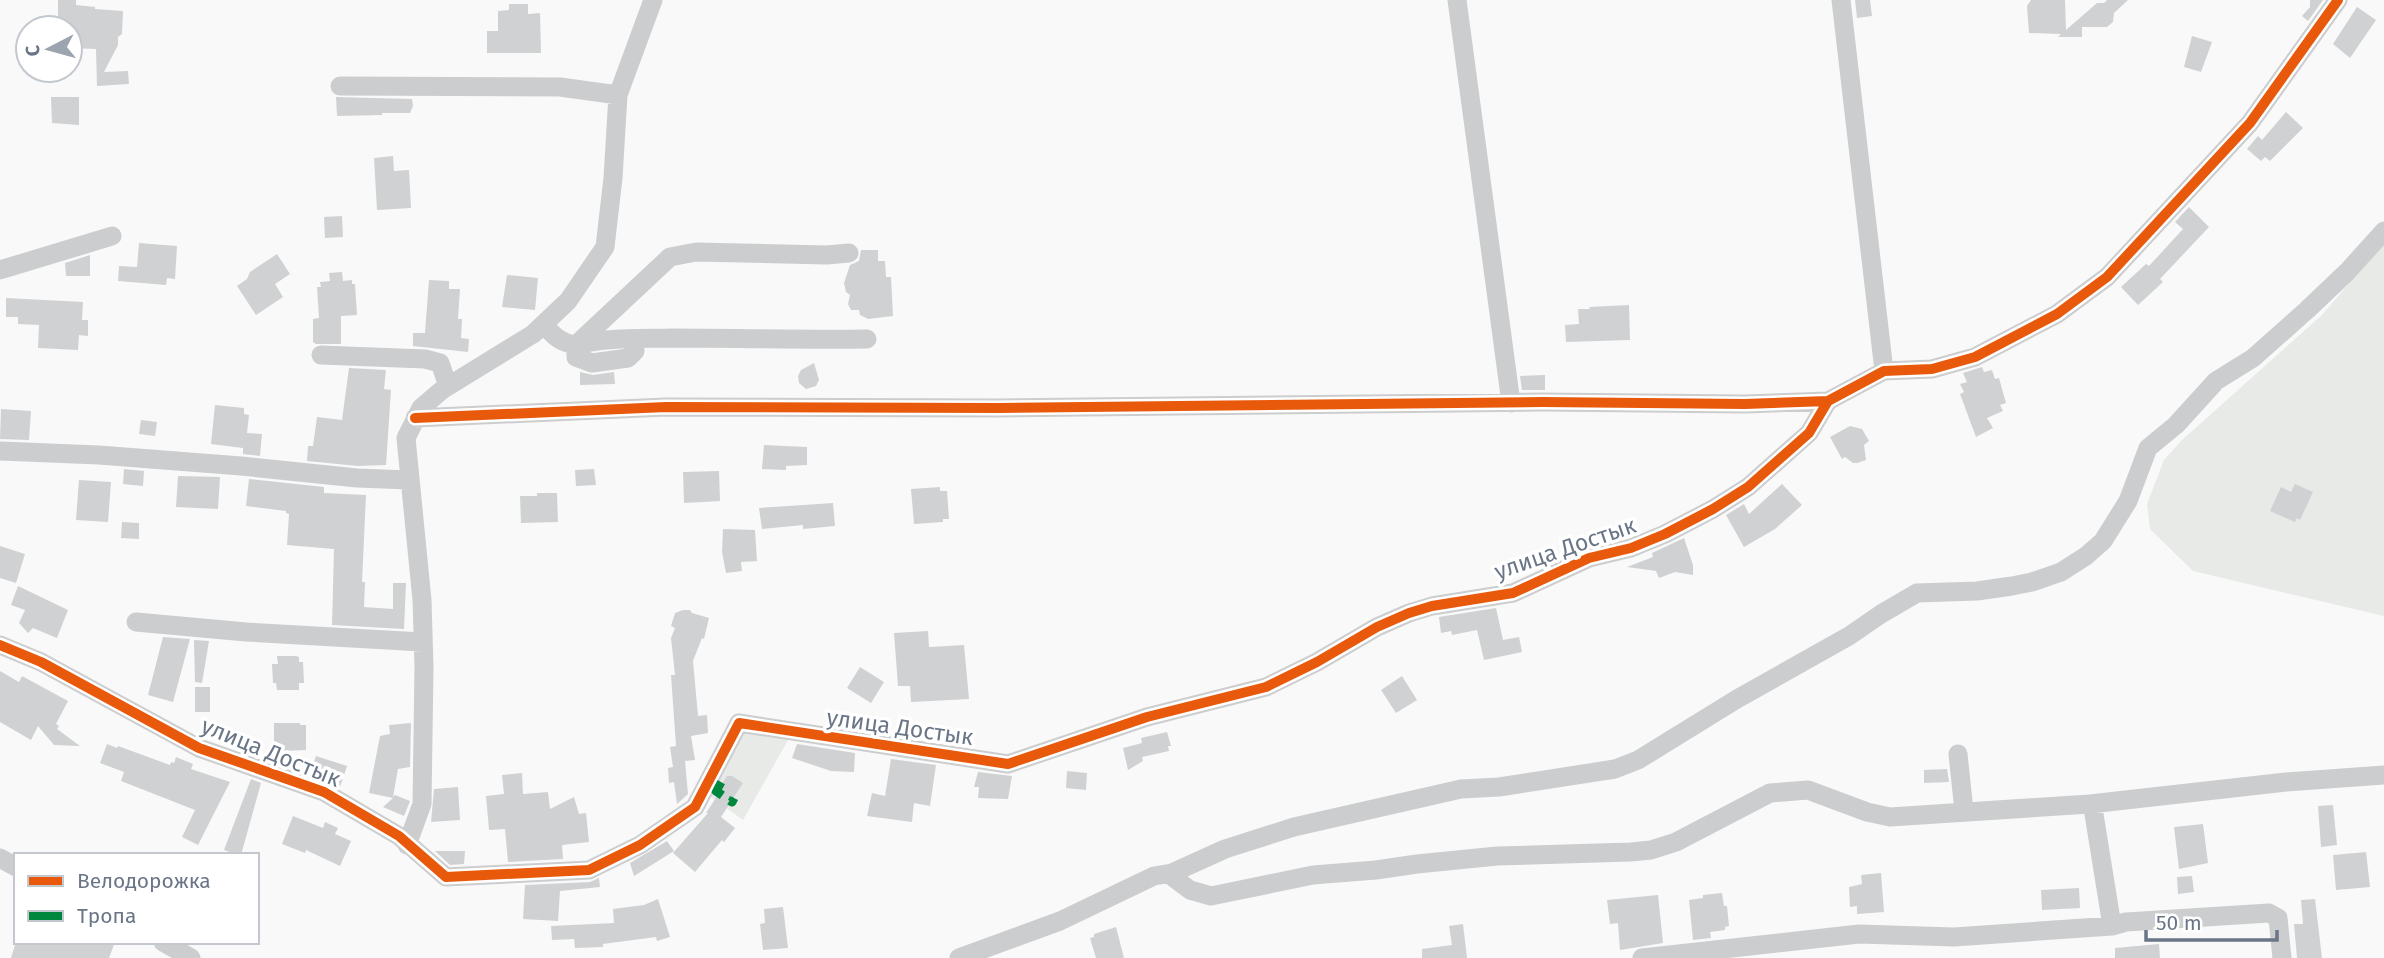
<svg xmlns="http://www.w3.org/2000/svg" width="2384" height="958" font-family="'Fira Sans',sans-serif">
<rect width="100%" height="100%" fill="#f9f9f9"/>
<path fill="#e7eae6" d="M2384,242V616L2193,571L2150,529L2147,504L2164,460L2182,440L2323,314Z
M740,724L792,733L743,820L704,792Z"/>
<path fill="#d0d1d2" d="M58,0H76V5L95,7V9L123,11L122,34L118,37V45L104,72L128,71L129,84L97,86L96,49L70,48V28H58Z
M1855,0H1870L1872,16L1857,18Z
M2031,0H2065L2066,30L2097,3H2104L2107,0H2128L2114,13L2113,22L2107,27H2082V37H2058L2061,34L2029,33L2027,6Z
M2310,0H2323L2308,21L2302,16L2310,7Z
M509,4H528V14L540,13L541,53H487V31H498V11L509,10Z
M2357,7L2376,20L2350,58L2333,44Z
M2192,36L2212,42L2201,72L2184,67Z
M51,97H79V125L52,123Z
M336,97L412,99L413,106L410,113H382V115L337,116Z
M2286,112L2303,128L2270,161L2265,157L2261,161L2247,149L2258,136L2262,140Z
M393,156L394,171L409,170L411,208L377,210L374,158Z
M2189,207L2209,227L2160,279L2163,282L2138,305L2121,287L2146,264L2149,266L2183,229L2175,222Z
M342,216L343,237L325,238L324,217Z
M139,243L177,246L175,279L167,278L166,285L118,281L119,266L137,267Z
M861,250H878V261H885L886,277H891L893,316L868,319L860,315L859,310H851L848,304L850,295L846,292L844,283L850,265L859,261Z
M277,254L290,274L275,284L283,297L256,315L237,286L247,279L250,272Z
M90,255V276H66L65,263Z
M342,272L343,281L352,280V284H355L357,315L341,316V344H316L313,342V319L319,318L317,287H321L320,282L330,281L329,273Z
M507,275L538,278L535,310L502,307Z
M429,280L449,281V289H460L458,319H462L461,338L469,339L468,352L413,346V333H425Z
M6,298L83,302L82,320H88V336L79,335L78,350L38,348L39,325L18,324V317H6Z
M1629,305L1630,340L1566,342L1565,325L1579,324L1578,309H1590L1589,307Z
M814,363L819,380L816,386L806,389L799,383L798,376L801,370Z
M1982,367L1984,372L1992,370L1995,379L1999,378L2006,403L2000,405L2003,411L1987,418L1993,428L1976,437L1960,394L1964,392L1960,384L1967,382L1963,373Z
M349,368L386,370L384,389L391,390L386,465L358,466L307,461L308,446H313L317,417L342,420Z
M580,372L593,375L614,372L615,384L580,385Z
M1545,375V390H1522L1520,376Z
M215,405L244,408V414L249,415L247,433L262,434L260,456L243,454V448L211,444Z
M1,409L31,411L29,440L0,439Z
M141,420L157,422L155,436L139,434Z
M1850,426L1862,429L1869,441L1864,445L1866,460L1857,463H1853L1845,457L1842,459L1830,437Z
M764,445L807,447V465L786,466V470L762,469Z
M124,469L144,471L143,486L123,484Z
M594,469L596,485L576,486L575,470Z
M719,471L720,501L684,503L683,472Z
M178,476L220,477L218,509L176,507Z
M249,479L324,487V493L366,495L362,582H365L364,607L393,609V583H406L404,629L332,625L334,549L287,545L289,514L286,513V511L246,506Z
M79,480L111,482L108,522L76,520Z
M1782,484L1802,505L1775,529L1744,547L1726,515L1744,504L1749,514Z
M2295,484L2313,492L2300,520L2297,518L2295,522L2270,511L2281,487L2291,492Z
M940,487V491H947L949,519H943V522L914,524L911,489Z
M537,493H557L558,522L521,523L520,496H537Z
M833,503L835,526L803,529V525L762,529L759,508Z
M122,522L139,523V539L121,538Z
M723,529L755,530L757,561L741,562L742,571L726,573L722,552Z
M1684,538L1693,565V575L1675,572L1659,578L1656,571L1627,567L1653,557L1652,553Z
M0,546L25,554L16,583L0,578Z
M18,586L68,610L57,638L33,628L28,633L19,623L25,610L11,605Z
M1496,608L1503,640L1519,637L1522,652L1484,660L1477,630L1452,635L1451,631L1441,633L1439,617Z
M683,610H690L692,613L709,618L704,639L702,638L693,661L698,716L707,715L708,733L691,736L695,760L685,761L688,794L677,804L674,782L669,783L668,768L673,767L670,747L676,746L671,675H675L671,638L675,628L671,626L675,613Z
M928,631L929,647L964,645L969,699L911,702L910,686H898L894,633Z
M163,637L190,639L173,702L148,695Z
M194,640L209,641L202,683L195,682Z
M277,656H296L299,657V662H303L304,683H299V690H277L276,683H273L272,664H278Z
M860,667L884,682L871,703L847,688Z
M0,671L19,682L22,676L68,701L56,724L59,726L57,729L80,746L54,745L38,726L31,740L0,722Z
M1402,676L1417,700L1396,713L1381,690Z
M195,687H210V712H195Z
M274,723H300V725H306V750L281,751V748H274Z
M411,723L410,767L398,769L393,797L395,795L410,801L404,816L383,807L393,798L369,793L380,736L390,734L389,725Z
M1167,732L1171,746H1168L1169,751L1142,757L1143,761L1128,770L1123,748L1142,743L1141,738Z
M107,744L117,748L118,746L170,765L171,762L174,763L176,757L193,764L191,769L230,782L198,845L182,837L195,810L121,781L124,772L100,763Z
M797,744L855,753L854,772L831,771L792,758Z
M316,756L347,766L340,787L310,774Z
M891,759L936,765L930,806L914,803L912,822L867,816L872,793L885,796Z
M1947,769L1949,782L1924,783V770Z
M1067,771L1087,773L1086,790L1066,788Z
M978,772L1012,776L1008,799L978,798L979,787H974Z
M522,773L523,794L548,792L550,809L574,797L579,814L586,813L589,842L562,845L563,859L508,862L505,829L489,830L486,796L504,794L502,775Z
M727,776H732L743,783L721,817L735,828L724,842L722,840L695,872L673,853L708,813H706L719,793L717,792Z
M251,779L261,783L241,855H237L224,850Z
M458,787L460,820L431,822L434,789Z
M2333,805L2337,845L2321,847L2318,806Z
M293,816L323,828L325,822L338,828L335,834L351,841L340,866L306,850L305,853L282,844Z
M2203,824L2208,863L2179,869L2174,827Z
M667,841L674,851L634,876L630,863Z
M435,851H465L464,864L450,865Z
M2366,852L2370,887L2336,890L2333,855Z
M1881,873L1884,912L1857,914V906L1850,907L1849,887L1862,884L1861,875Z
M2192,876L2194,892L2178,894L2177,877Z
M599,878L600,887L560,891L558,921L523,919L525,885L590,882Z
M2079,888L2080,908L2042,910L2041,890Z
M1722,893L1724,906H1727L1729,926L1725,927V930L1710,932L1711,938L1693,940L1689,900L1703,898V895Z
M1658,895L1663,943L1620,950L1618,923L1610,924L1607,900Z
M658,899L670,937L657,941L656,937L603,944V947L575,948L574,939L552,940L551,926L614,923L613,909L644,905Z
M2315,899L2322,958H2297L2294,924H2303L2301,900Z
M783,907L788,948L763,950L760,924L765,923L764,909Z
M1463,924L1467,958H1422V949L1452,945L1449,926Z
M1116,927L1124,958H1096L1090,938L1094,937V934Z
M16,942H115L109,958H11Z
M2159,944L2160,958H2115V948Z"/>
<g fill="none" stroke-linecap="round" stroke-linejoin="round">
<path stroke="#cccdce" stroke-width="19" d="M1457,0L1511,403
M1841,0L1884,371
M340,86L560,87L618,95
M0,270L112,236
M544,324C553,336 561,343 576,345L670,257L696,252L827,255L849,253
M634,339L635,351L628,358L592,363L576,357V345C608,337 640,339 673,338C738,338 802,340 867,339
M321,355L425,359L440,363L448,386
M415,418L666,407L998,408L1542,402L1745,404L1828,401L1884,371L1932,369L1975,357L2057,314L2107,277L2250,123L2338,0
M0,451L99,455L241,466L357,478L409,480
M136,622L246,632L422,642
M0,645L41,662L199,748L324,792L399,836L446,877L589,870L640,845L695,807L739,723L1008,764L1147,717L1266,687L1317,662L1377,627L1409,613L1432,606L1513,593L1589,558L1631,548L1665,534L1713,509L1748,487L1809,433L1828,401
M1958,754L1964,811
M2090,804L2286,782L2384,775
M407,845L422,804L424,667L422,600L406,438L421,408L442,390L533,334L568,301L605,247L613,178L618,95L653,0
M0,858L16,867
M1172,873L1174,878L1190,890L1211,896L1313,875L1376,870L1417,864L1497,856L1631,852L1651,850L1676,842L1770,793L1808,790L1867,812L1890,817L2090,804L2093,808L2112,926L2126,922L2269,913L2278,918L2282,958
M163,942L191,958
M959,958L1060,921L1154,876L1172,873L1225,849L1294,827L1461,789L1499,787L1615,769L1638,760L1737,699L1849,636L1881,614L1917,593L1977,591L2012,586L2032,582L2061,572L2086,556L2103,541L2128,501L2148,448L2176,425L2216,381L2253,358L2307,310L2347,272L2384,231
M1642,958L1859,934L1954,937L2112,926"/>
<path stroke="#00873e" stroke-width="9" stroke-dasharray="18 9" stroke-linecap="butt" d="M721,782L716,791L732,802L734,798"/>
<g stroke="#fff" stroke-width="15">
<path id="cycleway" d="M415,418L666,407L998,408L1542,402L1745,404L1828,401L1884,371L1932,369L1975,357L2057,314L2107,277L2250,123L2338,0
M0,645L41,662L199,748L324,792L399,836L446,877L589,870L640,845L695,807L739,723L1008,764L1147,717L1266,687L1317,662L1377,627L1409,613L1432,606L1513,593L1589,558L1631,548L1665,534L1713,509L1748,487L1809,433L1828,401"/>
</g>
<use href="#cycleway" stroke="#e8590c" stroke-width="10"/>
</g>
<g text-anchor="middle" stroke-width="7" stroke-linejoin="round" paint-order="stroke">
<g font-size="23" fill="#6a7687" stroke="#fff">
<text transform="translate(1565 548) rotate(-19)" y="8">улица Достык</text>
<text transform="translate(900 727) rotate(8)" y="8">улица Достык</text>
<text transform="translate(271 752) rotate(22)" y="8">улица Достык</text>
</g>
</g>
<rect x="14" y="853" width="245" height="91" fill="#ffffff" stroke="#c3c8cf" stroke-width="2"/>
<rect x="28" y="876" width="35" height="10" fill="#e8590c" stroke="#c3c8cf" stroke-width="2"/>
<text x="77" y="888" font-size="21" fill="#6a7687">Велодорожка</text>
<rect x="28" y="911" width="35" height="10" fill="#00873e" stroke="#c3c8cf" stroke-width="2"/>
<text x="77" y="923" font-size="21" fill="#6a7687">Тропа</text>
<g transform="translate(49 49) rotate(264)"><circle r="33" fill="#ffffff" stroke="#c3c8cf" stroke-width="2"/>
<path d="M0-5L12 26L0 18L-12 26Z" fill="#9ca4af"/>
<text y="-10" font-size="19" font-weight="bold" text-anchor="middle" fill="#6a7687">С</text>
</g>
<path d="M2146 930v10h131v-10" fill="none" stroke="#6a7687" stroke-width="3.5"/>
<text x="2156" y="930" font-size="21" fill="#6a7687" stroke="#ffffff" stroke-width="5" paint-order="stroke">50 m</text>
</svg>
